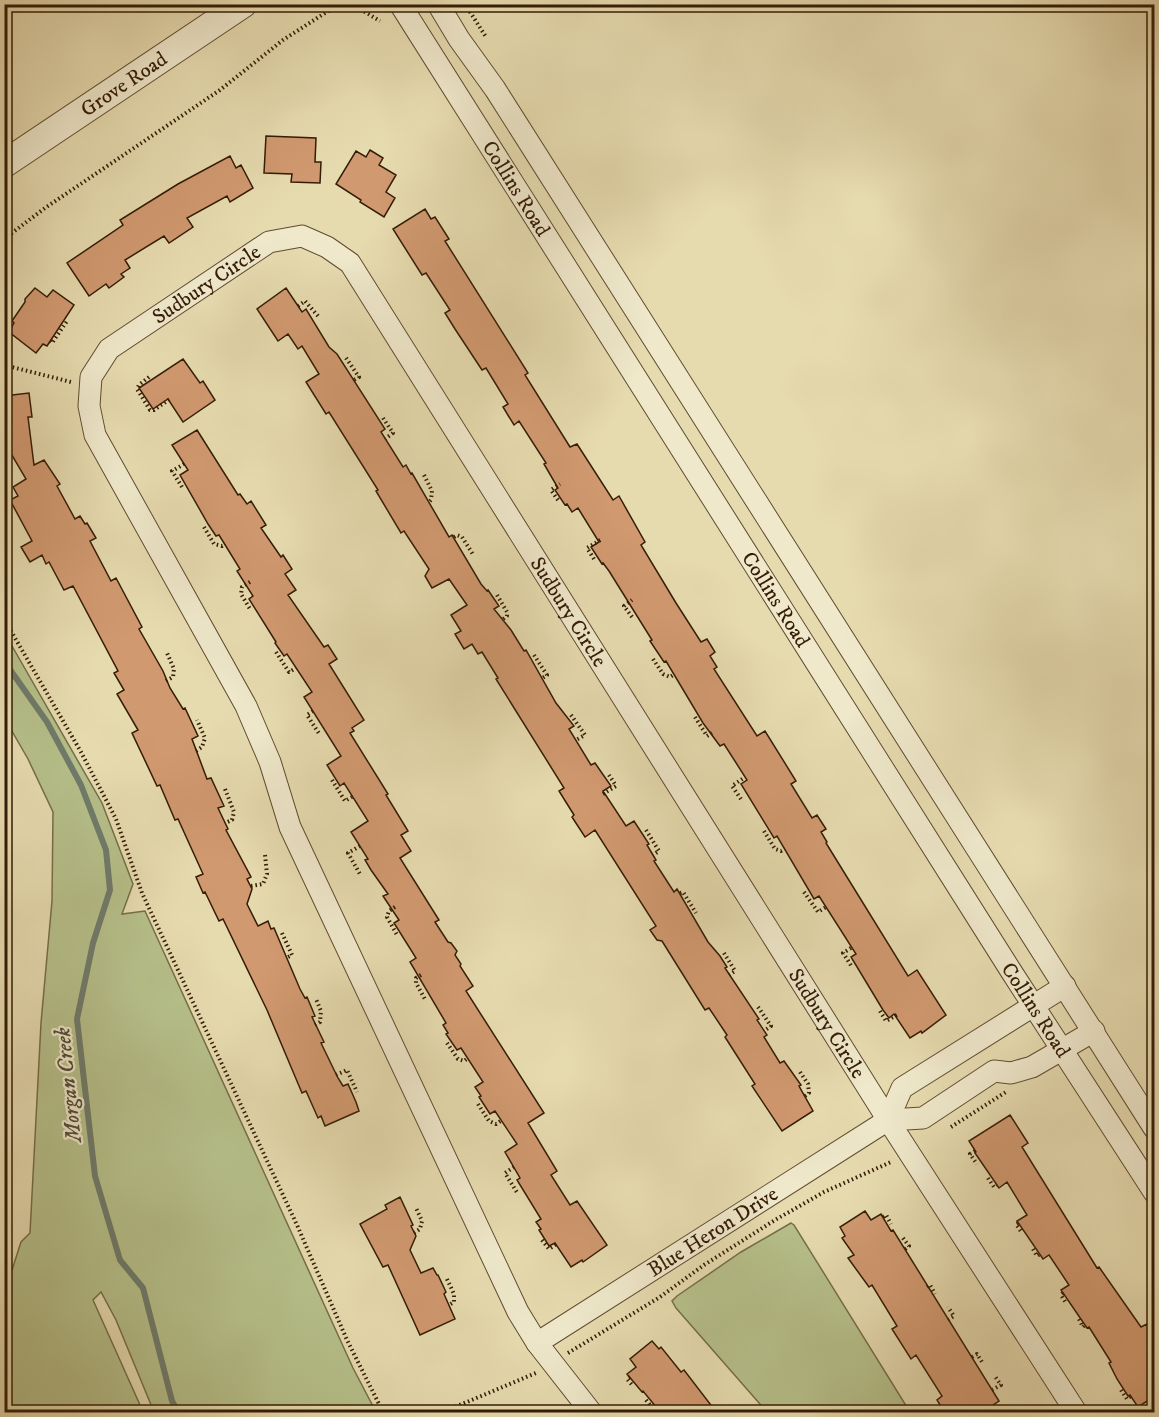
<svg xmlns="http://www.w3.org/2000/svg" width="1159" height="1417" font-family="'IM FELL DW Pica',serif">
<rect width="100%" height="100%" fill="#e6dbaf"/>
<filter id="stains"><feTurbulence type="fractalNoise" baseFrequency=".00333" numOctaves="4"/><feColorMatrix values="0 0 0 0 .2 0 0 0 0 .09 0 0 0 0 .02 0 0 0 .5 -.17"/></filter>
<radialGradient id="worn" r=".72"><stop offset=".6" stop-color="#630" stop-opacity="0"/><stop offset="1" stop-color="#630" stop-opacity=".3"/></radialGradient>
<path fill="#b6c08a" stroke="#756e48" stroke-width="1.5" d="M4,632L102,803L133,884L122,914L145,911L353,1368L376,1412H154L116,1320L101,1292L93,1300L140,1405L141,1412H5V1292L21,1242L30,1233L41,1023L52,901L53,812L28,759L5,719Z
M791,1223L794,1225L910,1412H767L676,1308L672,1301L677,1296L741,1252Z"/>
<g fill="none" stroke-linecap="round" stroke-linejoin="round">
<path stroke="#6f7b6b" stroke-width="6" d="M4,661L47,722L81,785L106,850L110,890L93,943L77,1019L95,1176L120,1260L143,1288L172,1401L178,1412"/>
</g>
<path fill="#d19970" stroke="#341c06" stroke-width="1.5" d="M266,136L316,138L315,162H321L320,183L291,182L292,174L264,173Z
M370,150L383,158L379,165L396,175L386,192L395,198L384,217L360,202L361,200L336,184L356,151L366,157Z
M230,156L236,168L241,165L253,188L230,202L227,196L187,218L193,227L169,243L164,236L125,260L130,268L121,274L124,277L109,288L106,284L89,296L67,263L123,225L120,220L178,184Z
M425,209L431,219L435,217L449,239L445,241L528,373L525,375L570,447L577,444L613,500L619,496L645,542L641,545L676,603L701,642L707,639L715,652L710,656L717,667L714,669L757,736L765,731L796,781L791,784L812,818L817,815L826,829L821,832L827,842L826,843L908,976L917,970L946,1015L922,1033L921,1031L910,1038L894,1014L889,1018L883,1010L851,957L856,954L819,896L814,899L777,836L774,838L741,784L747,780L724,744L720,746L703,723L666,661L664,662L650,641L652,640L609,571L603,563L602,564L591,547L599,542L578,508L572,512L567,504L565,505L555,490L558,488L544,464L546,463L519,421L514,425L503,407L508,404L486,368L482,370L455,329L445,313L450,310L426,273L422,275L393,229Z
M35,288L47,297L53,290L74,305L47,346L43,344L36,353L9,332L14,323L12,321L25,302V299Z
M286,288L302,312L306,309L329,347L337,354L385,429L381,432L403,467L406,465L411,474L412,473L449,537L452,535L481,584L487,591L488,590L499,606L494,609L511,630L524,651L526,650L556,703L574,726L569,729L591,765L595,763L611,786L603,791L626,826L634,821L649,844L647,845L656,860L654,861L674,892L677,889L708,942L720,956L727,967L725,968L759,1019L757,1020L767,1035L764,1037L780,1063L784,1061L801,1085L799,1086L813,1111L782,1131L752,1086L755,1084L725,1037L727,1035L709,1008L705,1010L662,941L657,940L650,930L656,926L595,830L585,837L572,817L574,815L559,791L564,788L496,679L498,678L482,652L478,654L472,644L464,649L455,634L461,631L451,615L467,605L449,579L432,588L425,576L429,569L404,531L401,533L376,491L378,490L329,412L326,414L306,382L319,374L302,346L298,349L288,334L278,341L257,309Z
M183,359L200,383L203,381L215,400L183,422L168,399L153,409L139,388Z
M29,393L32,417H28L34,465L44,460L60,484L57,486L75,519L80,516L85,524L87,523L96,538L90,541L111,581L116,578L142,627L139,629L163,671L170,688L183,709L185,708L198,736L192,739L207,779L211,778L224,806L218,808L228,829L226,830L251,877L247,879L252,889L247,904L258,926L268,921L271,929L274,928L300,989L305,998L307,997L315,1016L312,1017L324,1042L321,1043L338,1078L343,1086L348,1084L356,1102L359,1111L325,1126L321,1116L318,1118L306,1091L302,1093L267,1010L223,919L219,921L205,892L203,893L196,877L203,874L178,819L175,820L160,785L157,786L132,733L138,730L117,694L124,690L114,673L118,671L73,586L64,590L49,562L46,564L42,555L30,562L21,547L32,541L10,500L18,496L13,487L26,479L9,450L4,451V396Z
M197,430L238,495L240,494L247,504L251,501L266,525L261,528L281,557L283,555L292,569L285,574L296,590L288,595L324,647L328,645L337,659L329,664L364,720L352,728L354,731L350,733L388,794L386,795L408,831L401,835L411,851L400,858L439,920L435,922L448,942L451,943L457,951L455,955L461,964L460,966L473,986L466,991L544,1113L528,1123L557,1171L551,1175L570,1205L577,1201L607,1245L583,1262L582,1260L571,1267L555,1243L549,1246L539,1230L541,1229L536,1222L541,1219L517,1180L520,1178L505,1152L517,1144L495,1111L490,1114L479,1097L481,1096L475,1087L483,1082L461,1048L457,1050L446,1034L448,1033L443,1025L446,1023L410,962L416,958L394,923L399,920L383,896L388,894L371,870L365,860L368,859L351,832L368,821L344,783L340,786L327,765L341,756L304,697L312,692L287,654L284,656L275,643L276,642L249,599L253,596L237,571L240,569L219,535L216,536L208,524L180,475L188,470L172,445Z
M1010,1115L1028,1143L1022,1147L1097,1268L1099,1267L1141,1327L1147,1324L1155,1335V1396L1138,1407L1130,1395L1128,1396L1117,1379L1109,1363L1111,1362L1089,1327L1087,1328L1061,1290L1069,1285L1049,1255L1043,1259L1017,1221L1027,1215L1007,1182L999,1188L975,1153L976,1152L969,1141Z
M400,1197L413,1225L411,1226L416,1236L410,1250L421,1273L433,1268L437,1275H438L446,1292L444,1294L455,1319L420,1335L388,1265L383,1267L360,1224L387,1209L385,1205Z
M865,1211L871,1220L881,1214L891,1231L893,1230L999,1401L981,1413H945L937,1400L942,1396L916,1355L911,1359L892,1329L897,1326L872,1285L869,1287L848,1258L854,1255L842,1238L845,1236L840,1227Z
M652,1341L659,1349L661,1347L681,1372L684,1370L717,1413H661L643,1391L642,1392L627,1374L636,1367L630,1359Z"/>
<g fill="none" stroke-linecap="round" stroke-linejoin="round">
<g stroke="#604c30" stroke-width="23">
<g id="minor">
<path id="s1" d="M400,4L1011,971L1154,1192"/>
<path d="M438,4L459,39L495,89L1154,1128"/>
<path d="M888,1120L902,1088L1065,986"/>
<path id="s2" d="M537,1343L888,1120L923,1118L994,1071L1011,1073L1032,1067L1094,1031"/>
<path id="s3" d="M591,1412L537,1343L518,1312L290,827L270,762L246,706L95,435L89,406L91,377L109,349L269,242L302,236L327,247L350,263L888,1120L1076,1412"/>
</g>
</g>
<g stroke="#604c30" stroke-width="29">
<g id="tertiary">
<path id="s4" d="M4,164L243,4"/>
</g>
</g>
<path stroke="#341c06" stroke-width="4" stroke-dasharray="1.5 3" stroke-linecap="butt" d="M348,4L360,9L380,21
M465,4L486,37
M4,239L45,208L220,90L283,40L339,4
M298,306L305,301L318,316
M50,341L52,343L67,321
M346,358L359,377L354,380
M4,365L71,382
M149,377L139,385L137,389L150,410H154L170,399
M383,418L393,433L385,439
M424,475L432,491L431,500L429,502
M182,487L172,471L184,464
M558,500L551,490L560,484
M204,527L214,544L222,546L225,544
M454,537L457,535L462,537L474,556
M594,559L587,548L602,539
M250,582L242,587L241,594L250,609
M497,595L507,612V616L502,620
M632,617L624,606L632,600
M4,619L81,752L116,819L142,893L297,1225L347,1340L383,1412
M276,652L289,672L296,668
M534,655L547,675L541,679
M653,659L663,674L670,677L675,674
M166,681L173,677L174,669L167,653
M313,711L307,715L320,735
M571,715L585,735L576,740
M695,717L707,736L712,733
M196,751L202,747L205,738L197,720
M332,780L345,801L352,797
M225,789L234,812L232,820L225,823
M603,794L616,786L609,775
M741,799L732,786L745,777
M646,830L659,851L653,855
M764,831L775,849L781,851L785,849
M360,846L348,853L361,876
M251,886L263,884L267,874L265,855
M804,892L818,912L826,907
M680,893L683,892L696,913
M395,907L389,911L387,917L397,935
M282,933L292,955L286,958
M851,948L843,953L852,967
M724,953L735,971L729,975
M421,975L416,978V983L426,1001
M758,1007L771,1026L764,1031
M880,1011L886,1021L897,1015
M315,1025L320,1022L321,1011L316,999
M447,1043L458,1059L464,1061L468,1058
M800,1072L808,1084L809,1093L805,1096
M336,1075L347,1070L357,1092
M478,1104L489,1121L496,1124L502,1120
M951,1127L1006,1092
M975,1151L970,1154L977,1164
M514,1167L505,1173L518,1194
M988,1178L994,1187L997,1185
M883,1217L886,1215L891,1224
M1018,1223L1016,1224L1022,1233
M414,1233L420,1229L422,1221L416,1208
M903,1238L909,1246L904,1250
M542,1240L549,1249L558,1243
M1033,1249L1037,1256L1040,1254
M447,1279L454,1294V1302L449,1305
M927,1287L930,1285L935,1294
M1063,1293L1061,1295L1066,1303
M1079,1319L1083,1327L1085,1325
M948,1320L954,1316L948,1307
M568,1353L660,1297L704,1265L775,1220L824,1192L891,1162
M972,1357L977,1354L982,1362
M630,1377L627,1379L633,1386
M992,1390L1001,1385L994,1375
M1121,1390L1127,1399L1131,1396
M646,1400L653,1409L656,1407
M443,1412L536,1373"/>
<use href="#minor" stroke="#efe8cb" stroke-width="21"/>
<use href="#tertiary" stroke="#efe8cb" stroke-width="27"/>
</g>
<g text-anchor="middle" stroke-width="4.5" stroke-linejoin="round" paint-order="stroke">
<g font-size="21" fill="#341c06" stroke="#efe8cb">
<text dy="7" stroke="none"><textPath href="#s4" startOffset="144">Grove Road</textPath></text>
<text dy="7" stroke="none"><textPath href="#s1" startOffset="218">Collins Road</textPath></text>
<text dy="7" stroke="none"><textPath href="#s3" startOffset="1308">Sudbury Circle</textPath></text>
<text dy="7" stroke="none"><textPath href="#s1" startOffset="704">Collins Road</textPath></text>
<text dy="7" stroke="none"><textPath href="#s3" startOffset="1884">Sudbury Circle</textPath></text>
<text dy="7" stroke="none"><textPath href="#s1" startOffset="1190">Collins Road</textPath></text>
<text dy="7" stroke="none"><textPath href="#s3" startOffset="2370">Sudbury Circle</textPath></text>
<text dy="7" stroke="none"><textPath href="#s2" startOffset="208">Blue Heron Drive</textPath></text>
</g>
<g font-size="22" font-style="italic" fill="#514c38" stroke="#efe8cb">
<text transform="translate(67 1085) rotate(-96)" y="8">Morgan Creek</text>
</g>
</g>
<rect width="1159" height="1417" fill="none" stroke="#e6dbaf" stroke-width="24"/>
<rect x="6" y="6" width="1147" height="1405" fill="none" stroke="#341c06" stroke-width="3"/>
<rect x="12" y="12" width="1135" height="1393" fill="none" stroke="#341c06" stroke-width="1.5"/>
<rect width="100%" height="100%" filter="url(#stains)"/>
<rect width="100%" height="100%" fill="url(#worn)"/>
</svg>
